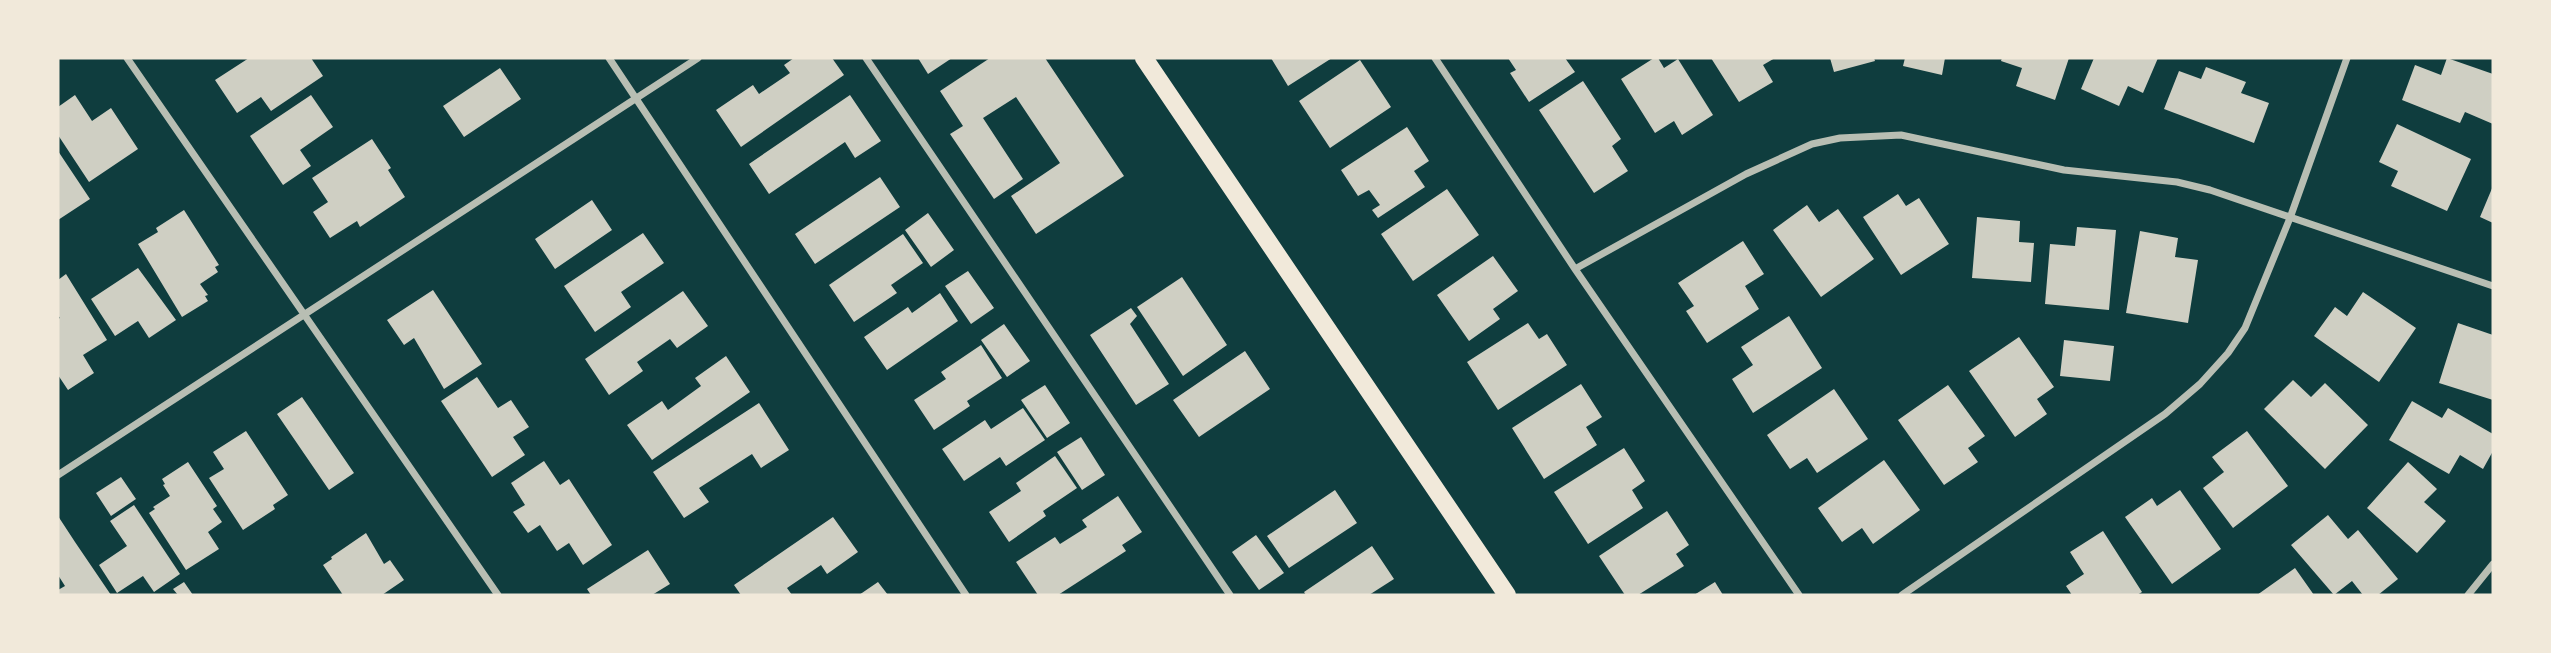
<svg xmlns="http://www.w3.org/2000/svg" width="2551" height="653" font-family="'DejaVu Sans',sans-serif">
<rect width="100%" height="100%" fill="#0f3d3e"/>
<path fill="#cfcfc3" d="M249,58H311L323,76L271,111L261,97L237,113L215,80Z
M794,58H832L844,75L741,147L716,110L753,85L759,94L790,73L784,65Z
M918,58H952L928,74Z
M990,58H1045L1124,176L1036,234L1011,196L1060,163L1016,97L983,118L1023,179L994,199L950,134L963,126L940,91Z
M1271,58H1332L1288,86Z
M1508,58H1565L1575,72L1529,102L1510,73L1516,70Z
M1654,58H1658L1664,68L1678,59L1713,115L1682,135L1674,121L1655,133L1621,79Z
M1711,58H1775L1763,65L1773,82L1739,102Z
M1830,58H1874L1875,61L1834,72Z
M1905,58H1945L1942,75L1903,66Z
M2002,58H2069L2055,100L2016,86L2022,68L2001,61Z
M2094,58H2158L2143,93L2128,86L2119,106L2081,89Z
M2447,58L2493,74V124L2465,112L2460,123L2402,100L2415,65L2441,75Z
M1360,60L1391,107L1330,148L1299,101Z
M2206,67L2246,82L2241,93L2269,103L2254,143L2164,109L2179,71L2201,79Z
M500,68L521,99L464,137L443,106Z
M1583,81L1621,139L1612,146L1628,171L1594,193L1539,110Z
M75,95L92,121L111,108L138,149L89,182L58,135V107Z
M311,95L333,127L300,150L311,166L283,185L250,136Z
M850,95L881,141L855,158L845,142L769,194L749,164Z
M2397,124L2471,159L2447,211L2391,186L2398,171L2379,162Z
M1407,127L1429,161L1414,171L1425,187L1378,218L1372,210L1380,205L1369,190L1358,196L1341,170Z
M372,139L391,168L388,170L405,197L360,227L357,221L330,238L313,212L328,202L312,178Z
M58,151L90,199L58,220Z
M880,177L900,207L815,264L795,234Z
M2493,186V223L2480,217Z
M1447,189L1479,235L1413,281L1381,234Z
M1898,194L1906,206L1919,198L1949,244L1901,275L1863,217Z
M592,200L612,230L555,269L535,239Z
M1807,205L1819,222L1838,209L1874,259L1821,297L1773,230Z
M184,210L219,265L215,267L218,272L200,284L208,295L205,296L208,301L182,317L138,244L158,232L156,228Z
M928,213L954,250L931,267L905,230Z
M1977,217L2020,221L2019,242L2034,243L2031,282L1972,278Z
M2077,227L2116,230L2109,310L2045,304L2050,244L2075,246Z
M2140,231L2178,238L2175,257L2198,260L2188,323L2126,313Z
M643,233L664,263L621,292L631,307L595,332L564,286Z
M903,234L923,263L891,285L897,293L854,322L829,285Z
M1743,241L1764,274L1745,286L1759,309L1707,343L1686,311L1694,306L1678,283Z
M1493,256L1518,291L1493,309L1500,319L1469,341L1437,295Z
M138,268L176,320L149,338L138,321L115,336L91,299Z
M968,271L994,308L971,324L945,286Z
M66,274L107,340L83,355L94,373L68,390L58,375V319L60,318L58,315V280Z
M1182,277L1227,345L1183,376L1137,307Z
M433,290L482,364L444,389L414,338L404,345L387,320Z
M683,291L708,326L677,348L670,339L637,362L643,371L609,395L585,359Z
M2363,292L2416,328L2379,382L2314,336L2335,307L2347,316Z
M940,293L958,321L887,370L864,337L908,307L912,313Z
M1131,308L1137,316L1130,324L1169,384L1136,405L1090,335Z
M1789,316L1822,368L1753,413L1732,379L1753,365L1741,347Z
M1528,323L1539,339L1547,334L1567,365L1498,410L1467,362Z
M2458,323L2493,335V400L2439,383Z
M1004,324L1030,361L1007,377L981,340Z
M2019,337L2054,387L2037,399L2047,414L2015,437L1969,371Z
M2064,340L2114,346L2110,381L2060,376Z
M981,345L1002,378L967,401L970,406L934,430L914,400L946,379L941,372Z
M1245,351L1270,389L1199,437L1173,400Z
M726,356L750,392L652,460L627,425L662,401L668,410L701,386L695,378Z
M477,377L498,408L511,400L529,427L513,437L525,455L492,477L441,401Z
M2293,380L2311,397L2325,383L2368,425L2325,469L2264,409Z
M1581,384L1602,417L1586,427L1597,445L1544,479L1512,428Z
M1045,385L1070,423L1047,438L1021,400Z
M1948,385L1985,436L1968,448L1978,462L1944,485L1898,420Z
M1834,389L1868,439L1817,473L1807,458L1790,469L1767,435Z
M302,397L354,473L329,490L277,414Z
M2412,401L2442,418L2448,408L2493,434V451L2483,469L2460,455L2449,474L2389,440Z
M759,403L789,450L761,468L752,454L699,488L709,502L684,518L653,472Z
M1023,408L1045,440L1006,466L1000,457L964,481L942,449L985,420L991,429Z
M246,431L288,495L273,505L275,509L243,530L209,478L224,469L213,452Z
M2247,431L2288,486L2233,528L2203,488L2224,472L2212,457Z
M1081,437L1105,475L1082,490L1057,452Z
M1624,448L1645,481L1632,490L1643,508L1588,544L1554,492Z
M1055,456L1077,488L1043,511L1046,516L1009,542L989,512L1021,491L1016,483Z
M1884,460L1920,510L1873,544L1862,528L1842,542L1818,508Z
M544,461L560,485L569,479L612,545L583,565L569,543L557,551L540,525L528,533L513,512L525,505L511,483Z
M188,462L217,506L213,509L222,522L208,532L219,549L186,570L149,513L155,509L153,507L170,496L163,485L165,484L162,479Z
M2408,462L2437,489L2424,502L2446,521L2417,553L2367,508Z
M121,477L136,499L111,516L96,493Z
M1335,490L1357,523L1289,568L1267,536Z
M2180,490L2221,549L2172,584L2125,517L2152,498L2157,506Z
M1118,496L1142,532L1122,545L1126,551L1058,595H1038L1016,562L1055,537L1060,544L1087,527L1082,520Z
M134,505L180,574L154,592L143,576L117,593L99,565L127,546L110,521Z
M1667,511L1689,545L1676,554L1684,566L1638,595H1625L1599,556Z
M2328,515L2348,539L2358,530L2398,579L2378,595H2363L2352,581L2334,595L2291,545Z
M58,516L75,542L111,595H58V590L65,586L58,575Z
M833,517L858,552L827,574L821,565L787,588L792,595H741L734,585Z
M2103,531L2142,592L2137,595H2072L2066,586L2084,574L2070,552Z
M366,533L384,564L390,560L404,580L382,595H343L323,565L332,559L331,557Z
M1256,535L1284,573L1259,590L1232,552Z
M1372,546L1394,579L1369,595H1306L1304,592Z
M648,550L670,584L652,595H591L587,589Z
M2295,568L2314,595H2257Z
M184,582L193,595H178L173,589Z
M878,582L888,595H859Z
M1715,582L1723,595H1694Z"/>
<g fill="none" stroke-linecap="round" stroke-linejoin="round">
<path stroke="#b8beb3" stroke-width="7" d="M127,58L498,595
M609,58L966,595
M866,58L1230,595
M1435,58L1575,269L1799,595
M1575,269L1746,174L1812,144L1840,138L1901,135L2064,170L2177,182L2210,190L2493,286
M58,475L698,58
M1902,595L2165,414L2200,384L2228,353L2245,328L2290,218L2347,58
M2468,595L2493,564"/>
<path stroke="#f1e9da" stroke-width="18" d="M1144,58L1507,595"/>
</g>
<rect width="2551" height="653" fill="none" stroke="#f1e9da" stroke-width="119"/>
</svg>
